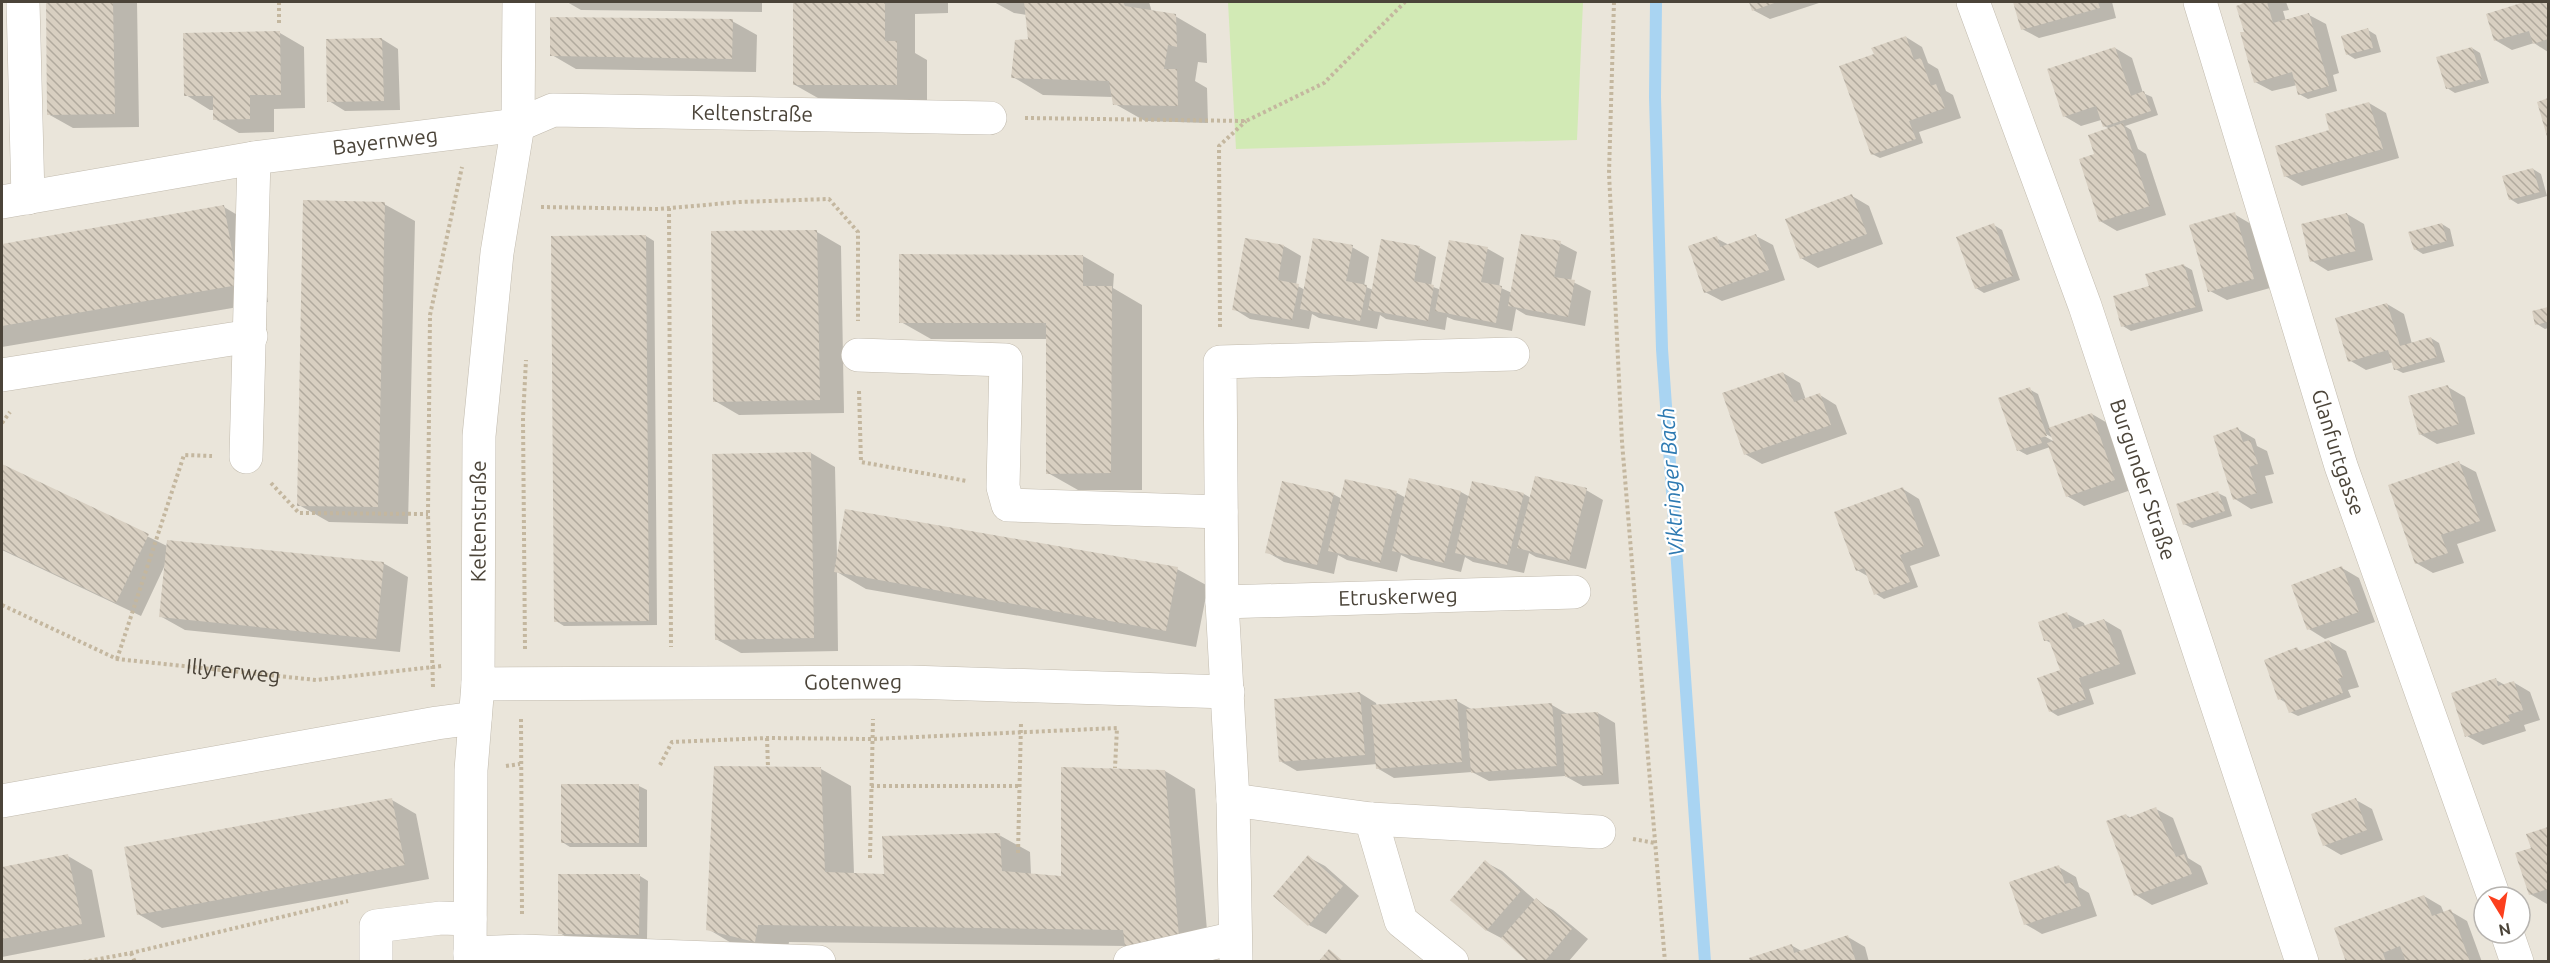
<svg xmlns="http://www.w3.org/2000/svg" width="2550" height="963" font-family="Ubuntu,sans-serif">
<defs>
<pattern id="building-back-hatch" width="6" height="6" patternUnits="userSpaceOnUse" patternTransform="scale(1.5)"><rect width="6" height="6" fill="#d8cfc1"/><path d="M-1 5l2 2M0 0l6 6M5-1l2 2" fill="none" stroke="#b1aa9e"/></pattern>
</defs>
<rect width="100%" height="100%" fill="#f6f3ec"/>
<path fill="#eae5da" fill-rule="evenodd" d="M2,2H2548V961L2,962ZM2484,897H2520V933H2484Z"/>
<path fill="#d2eab5" d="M1228,2H1583L1577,140L1236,149Z"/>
<path fill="#0003" fill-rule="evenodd" d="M47,2H137L139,127L73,128L48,114Z
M567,2H762V12L581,10Z
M795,2H948V13L915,14V53L927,60V102H825L795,85Z
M994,2H1149L1152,12L1175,16L1206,34L1207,63L1198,62L1195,81L1207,88L1208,123L1145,121L1115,104L1113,97L1043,95L1013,77L1029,41L1027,15L1014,13Z
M1750,2H1822L1770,19L1753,10Z
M2015,2H2112L2116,18L2039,38L2022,29Z
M2243,2H2286L2289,10L2283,11L2286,21L2309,15L2326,24L2339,73L2333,75L2337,91L2308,99L2299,94L2297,85L2272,91L2255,82L2246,33Z
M2522,2H2548V52L2534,43L2512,50L2495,40L2523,4Z
M732,21L757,35L756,72L576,69L552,55Z
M2368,30L2376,35L2381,52L2355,59L2347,54Z
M280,33L304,47L305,108L274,109V132L239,133L215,119L214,110H210L186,95Z
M1906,37L1922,47L1928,63L1938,69L1946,91L1953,95L1961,118L1919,132L1923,143L1880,158L1872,154L1875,55Z
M382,39L398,49L400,110L345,111L329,101Z
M2115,48L2132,58L2143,93L2152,97L2158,115L2125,126L2131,130L2138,149L2146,154L2166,215L2117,231L2100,221L2099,154L2110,129L2104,126L2101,120L2081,126L2064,116Z
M2472,48L2480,53L2489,83L2455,93L2447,88Z
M2369,103L2386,113L2399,158L2302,186L2285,176L2331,131Z
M2533,169L2541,174L2547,196L2518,204L2510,199Z
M1852,196L1869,206L1883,244L1818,268L1801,258Z
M384,204L415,221L408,524L329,522L299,505Z
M224,207L254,225L268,302L2,347V246Z
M2234,214L2251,224L2270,288L2227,300L2210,291Z
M2347,214L2364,224L2373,260L2328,271L2312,261Z
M2442,224L2450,229L2454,246L2423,254L2415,249Z
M1994,225L2002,230L2020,280L1984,293L1976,288Z
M817,232L841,246L844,413L739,415L715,401L712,233Z
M646,236L654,241L657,625L564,626L556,621Z
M1756,236L1773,245L1785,280L1722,301L1705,292L1716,238L1729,245Z
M1247,239L1284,246L1301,256L1296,285L1305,290L1352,247L1369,257L1364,286L1373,290L1420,248L1436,257L1431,286L1441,290L1450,242L1488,249L1504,258L1499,287L1512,293L1560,243L1577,252L1571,281L1591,291L1585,326L1526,315L1516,309L1512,331L1454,320L1447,317L1445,330L1386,319L1380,315L1377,329L1319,318L1312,314L1309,329L1250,319L1234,309Z
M1083,256L1114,274L1113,288L1142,305V490H1078L1048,473V339H931L901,322Z
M2183,265L2192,270L2203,311L2131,331L2123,326L2151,287Z
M2387,304L2404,314L2412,344L2431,338L2439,343L2445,362L2403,373L2395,369L2393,362L2366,370L2349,360Z
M2548,308V328L2545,329L2537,324L2534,312Z
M1783,373L1800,383L1806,400L1820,395L1836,405L1847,434L1762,464L1745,454Z
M2448,387L2465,397L2475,434L2437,444L2420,434Z
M2029,389L2038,394L2050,429L2092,414L2109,424L2131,490L2084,506L2067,496L2050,447L2027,455L2018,450ZM2041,431L2053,438V441L2039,433Z
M2238,429L2255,439L2257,446L2267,451L2274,474L2265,476L2273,503L2251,509L2235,499Z
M811,453L835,467L837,558L1177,569L1208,586L1196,647L866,589L837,572L838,651L741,653L716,639Z
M2459,463L2476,472L2496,531L2457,544L2464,563L2433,573L2416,563Z
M2,465L167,546L383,563L408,577L400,652L185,630L160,616L165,565L141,616L2,550Z
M1410,480L1461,492L1470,497L1524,494L1531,498L1586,490L1603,500L1586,569L1536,557L1529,553L1524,573L1473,562L1465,557L1461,572L1411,560L1401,555L1397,572L1347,560L1338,555L1334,574L1284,562L1267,552L1333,494L1342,499L1346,481L1397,493L1406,498Z
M1903,489L1919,499L1940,556L1910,566L1918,587L1884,599L1876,594L1869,577L1857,570Z
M2218,493L2226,497L2232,516L2192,528L2184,524Z
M2342,568L2359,578L2375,622L2325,639L2309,629Z
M2067,614L2084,623L2085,627L2104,620L2121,630L2136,674L2089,689L2094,704L2058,716L2050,711L2062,671L2053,644L2045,640Z
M2329,641L2346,651L2359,687L2348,690L2351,697L2298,716L2290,712L2286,703L2280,699L2297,649L2301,652Z
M2496,680L2505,685L2513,682L2530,692L2540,720L2524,725L2526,731L2483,745L2467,736Z
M1360,693L1376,703L1377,707L1457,701L1473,710L1552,705L1569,715L1598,713L1615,723L1619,784L1583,786L1565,776L1489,781L1472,772L1394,778L1377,768V764L1297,771L1280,761Z
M821,769L851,786L854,874L886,876L999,835L1030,852L1031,875L1063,877L1165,771L1195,789L1209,954L1128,946L789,942L786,958L738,947L708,929Z
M639,786L647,790V847H570L562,842Z
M392,800L416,814L429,879L162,928L138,914Z
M2356,800L2372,809L2383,840L2341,855L2324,845Z
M2156,809L2173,818L2188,858L2201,866L2208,884L2152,905L2136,895L2126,815L2131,818Z
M2548,828V904H2547L2530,894L2533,849L2528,835Z
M68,856L92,870L105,937L2,957V869Z
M1308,857L1325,866L1359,896L1326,934L1309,925L1275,895Z
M1485,862L1502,871L1536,901L1553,910L1588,939L1568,962H1530L1503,939L1486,930Z
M2059,867L2076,877L2079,887L2089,893L2097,916L2042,934L2025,924Z
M640,876L648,881L647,939L568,938L560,933Z
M2424,896L2441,906L2444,913L2450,911L2467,921L2482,962H2408L2407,960L2348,962Z
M1848,937L1865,947L1869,962H1752L1791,945L1803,952Z"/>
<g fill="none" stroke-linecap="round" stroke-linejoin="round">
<path stroke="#a9d4f2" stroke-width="12" d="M1656,2L1655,97L1662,349L1705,962"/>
</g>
<path fill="url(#building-back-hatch)" d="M46,2H113L115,114L47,115Z
M793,2H885V41H897V85H793Z
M1024,2H1123L1125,6L1176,14L1177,47L1168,45L1164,69H1177L1178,106L1113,105L1109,81L1011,78L1015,40L1028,39Z
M1749,2H1777L1752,11Z
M2013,2H2098L2100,8L2021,30Z
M2241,2H2267L2273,23L2309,13L2329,86L2298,95L2292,72L2254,83L2240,32H2244L2236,6L2242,4Z
M2521,2H2548V39L2533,44L2529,31L2494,41L2486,14L2521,3Z
M550,17L733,19L732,59L550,56Z
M2368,28L2373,48L2346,55L2341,36Z
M280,31L281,95H250V119L213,120V96H184L183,33Z
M1906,36L1914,60L1921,58L1931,86L1936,84L1945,108L1909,121L1916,139L1871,155L1839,66L1874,54L1871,48Z
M382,38L384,101L327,102L326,39Z
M2115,47L2131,96L2144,91L2151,111L2103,127L2096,106L2063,117L2047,69Z
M2472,47L2482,79L2446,89L2436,57Z
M2548,98V140L2537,102Z
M2369,102L2383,149L2284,177L2275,146L2329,130L2325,114Z
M2123,123L2150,206L2099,222L2079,159L2094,154L2088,135Z
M2533,168L2540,192L2509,200L2502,176Z
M1852,194L1867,234L1800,259L1785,219Z
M303,200L385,202L378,507L297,506Z
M224,205L238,285L2,326V244Z
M2235,212L2254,279L2208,292L2189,225Z
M2347,213L2356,251L2310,262L2301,224Z
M1994,223L2013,276L1975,289L1956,237Z
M2442,223L2447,241L2414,250L2408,232Z
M817,230L820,400L713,402L711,231Z
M1521,234L1561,241L1554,277L1575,280L1568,317L1508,306Z
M1756,234L1769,270L1704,293L1688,246L1717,236L1720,247Z
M646,235L649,621L554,622L551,236Z
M1245,238L1284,245L1278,280L1299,284L1292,320L1232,310Z
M1313,238L1353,245L1346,281L1367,285L1360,321L1300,309Z
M1381,239L1420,246L1414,281L1434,285L1428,321L1368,310Z
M1449,240L1488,247L1481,282L1502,286L1496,323L1435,311Z
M899,254L1083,255V286H1112L1111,473L1046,474V323H899Z
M2184,264L2196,307L2121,327L2113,296L2149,286L2145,274Z
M2387,303L2400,346L2431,337L2437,357L2394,370L2388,350L2348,362L2335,318Z
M2548,307V322L2535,325L2532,311Z
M1783,372L1794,402L1820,393L1831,425L1744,455L1722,393Z
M2448,385L2459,424L2419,435L2408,396Z
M2030,387L2047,436L2040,438L2042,443L2017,451L1998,398Z
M2092,413L2115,480L2066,497L2047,443L2053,441L2048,428Z
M2238,427L2243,442L2250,440L2258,464L2249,467L2257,493L2233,500L2213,436Z
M811,452L814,638L715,640L712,454Z
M2459,461L2480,521L2441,535L2448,553L2415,564L2388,485Z
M2,464L149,534L116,603L2,549Z
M1535,476L1587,488L1569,561L1517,548Z
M1409,478L1461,491L1444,563L1392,551Z
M1345,479L1397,491L1380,563L1328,551Z
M1282,481L1334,493L1317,565L1265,553Z
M1472,481L1524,493L1507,565L1455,553Z
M1903,487L1924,546L1900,555L1910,582L1874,595L1864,568L1856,571L1834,512Z
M2218,491L2225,511L2183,525L2176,504Z
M845,509L1178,567L1166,631L834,572Z
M167,540L384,562L376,639L159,617Z
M2342,566L2359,612L2307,630L2291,585Z
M2067,612L2073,629L2104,619L2120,664L2079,678L2086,699L2049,712L2037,678L2060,670L2049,640L2044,641L2038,622Z
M2329,640L2343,677L2338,679L2343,693L2289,713L2283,698L2278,700L2264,660L2297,647L2299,651Z
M2496,678L2498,686L2514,681L2523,710L2508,715L2510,721L2465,737L2451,693Z
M1360,692L1365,755L1279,762L1274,699Z
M1457,699L1462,762L1376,769L1371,705Z
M1552,703L1557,766L1471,773L1466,709Z
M1598,712L1603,775L1565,777L1561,714Z
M714,766L821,767L825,872L884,874L882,836L1000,833L1002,871L1061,876V767L1165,770L1179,937L1125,947L1123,930L758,925L755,942L706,930Z
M561,784H639V843H561Z
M392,798L405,865L137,915L124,847Z
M2356,798L2367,830L2323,846L2311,814Z
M2156,807L2176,857L2184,854L2192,874L2134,896L2106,821L2126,814L2128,818Z
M2548,827V889L2529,895L2515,853L2531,848L2526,834Z
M68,854L82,924L2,939V867Z
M1308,855L1343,886L1308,926L1273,896Z
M1485,860L1521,891L1486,931L1450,900Z
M2059,865L2065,884L2072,882L2081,906L2024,925L2009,882Z
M558,874H640L639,935L558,934Z
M2424,895L2432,916L2451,909L2470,962H2406L2400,946L2383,953L2386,962H2346L2334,928Z
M1536,898L1572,929L1544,962H1528L1501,938Z
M1848,935L1856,962H1750L1749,958L1792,944L1794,953Z
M1329,949L1344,962H1318Z"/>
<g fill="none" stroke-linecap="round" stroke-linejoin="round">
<g stroke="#c2bbae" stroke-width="34">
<g id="minor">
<path d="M23,2L28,198"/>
<path id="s2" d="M1973,2L2085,306L2302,962"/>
<path id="s3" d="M2200,2L2341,466L2494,897"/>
<path id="s4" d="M2,202L254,158L518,125L553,110L990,118"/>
<path d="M858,355L1006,360L1003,487L1008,505L1221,512"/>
<path d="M2,375L251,336"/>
<path d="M246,457L254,158"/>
<path id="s5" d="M1222,602L1574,592"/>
<path id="s6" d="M478,684L909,682L1228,692"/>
<path d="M1233,800L1371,819L1599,832"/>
<path d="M2,801L437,723L475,718"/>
<path d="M1371,819L1401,921L1452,962"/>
<path d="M2507,933L2517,962"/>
<path d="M470,953L522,951L819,962"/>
<path d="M376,962V926L441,918L470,919"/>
<path id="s7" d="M470,962L471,770L478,684L479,436L497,253L518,125L519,2"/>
<path d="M1130,962L1235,938"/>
<path d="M1236,962L1233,800L1222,602L1220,362L1513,354"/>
</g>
</g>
<g stroke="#c4b79f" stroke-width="4" stroke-dasharray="3 3" stroke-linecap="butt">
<path d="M279,2V23"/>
<path d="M1614,2L1609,173L1622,442L1665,962"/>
<path d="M1025,118L1246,121L1324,83L1405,2"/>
<path d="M541,207L659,209L739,202L829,199L858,232V321"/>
<path d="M669,208L671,647"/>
<path d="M1220,327L1219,146L1246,121"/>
<path d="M859,391L861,462L967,481"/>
<path d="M2,423L10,412"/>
<path d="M271,483L299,513L428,514"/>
<path id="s1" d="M2,605L117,659L316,680L442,666"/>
<path d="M525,649L523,418L526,360"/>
<path d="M117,659L184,455L212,456"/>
<path d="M433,687L428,514L430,315L462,167"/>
<path d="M521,719L522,916"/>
<path d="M767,738L768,767"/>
<path d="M660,765L672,742L767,738L872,739L1117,728L1115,768"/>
<path d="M506,766L520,764"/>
<path d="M871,786H1019"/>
<path d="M1633,839L1655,843"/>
<path d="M1018,853L1021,723"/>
<path d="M870,858L873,719"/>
<path d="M131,953L135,962"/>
<path d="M83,962L131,953L348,901"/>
</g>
<use href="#minor" stroke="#fff" stroke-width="33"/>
</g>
<g text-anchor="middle" stroke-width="4.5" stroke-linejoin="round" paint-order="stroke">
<g font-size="21" fill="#4b4439" stroke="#fff">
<text dy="7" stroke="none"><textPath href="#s4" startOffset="759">Keltenstraße</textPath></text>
<text dy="7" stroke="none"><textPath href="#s4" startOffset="388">Bayernweg</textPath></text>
<text dy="7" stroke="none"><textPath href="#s3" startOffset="471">Glanfurtgasse</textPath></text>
<text dy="7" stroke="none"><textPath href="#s2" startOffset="507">Burgunder Straße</textPath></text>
<text dy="7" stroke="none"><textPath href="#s7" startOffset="441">Keltenstraße</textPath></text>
<text dy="7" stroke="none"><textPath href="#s5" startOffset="176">Etruskerweg</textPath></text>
<text dy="7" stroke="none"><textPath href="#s1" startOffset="244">Illyrerweg</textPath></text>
<text dy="7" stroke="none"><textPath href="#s6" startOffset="375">Gotenweg</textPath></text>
</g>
<g font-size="22" font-style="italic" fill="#2e7ab2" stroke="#fff">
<text transform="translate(1671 482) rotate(-94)" y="8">Viktringer Bach</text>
</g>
</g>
<rect width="2550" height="963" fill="none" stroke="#4b4439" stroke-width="6"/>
<g transform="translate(2502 915) rotate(169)"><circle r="28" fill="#ffffff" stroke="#b7b4b0" stroke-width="1.5"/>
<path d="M0-4.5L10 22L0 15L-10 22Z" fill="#fc3f1d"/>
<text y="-9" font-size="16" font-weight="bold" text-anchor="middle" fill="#4b4439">N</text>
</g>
</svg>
